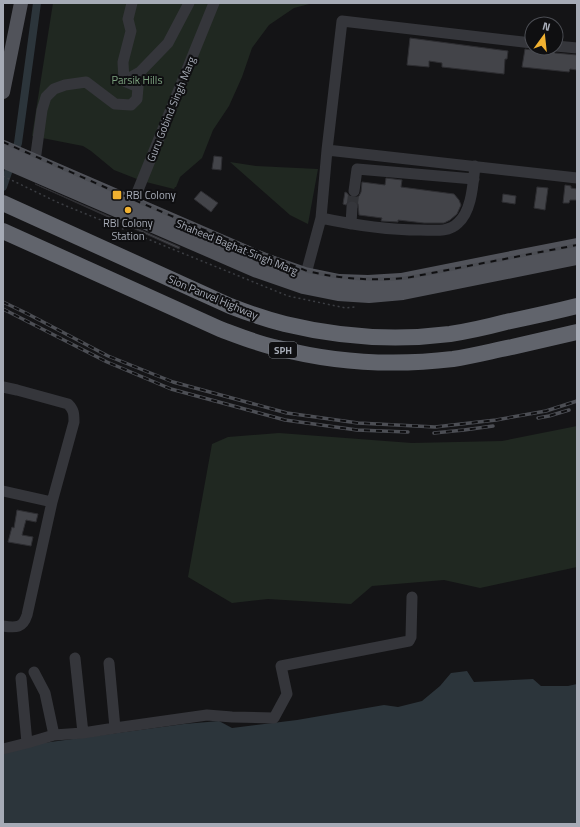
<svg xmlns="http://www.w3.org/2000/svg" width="580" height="827" font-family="'Titillium Web',sans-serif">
<rect width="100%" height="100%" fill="#141416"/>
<path fill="#202821" d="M53,3H313L294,8L269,25L252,48L242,77L229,106L213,130L202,158L180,177L176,187H175L174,189L142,181L114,170L91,151L83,146L32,136Z
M230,162L256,166L318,169L308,224L290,215Z
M577,426V567L480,588L444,580L372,586L351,604L268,599L232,603L188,577L212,444L228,437L279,433L412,443L502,441Z"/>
<path fill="#2c353b" d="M467,671L474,682L533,679L541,686H568L577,684V824H3V754L43,743L184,724L219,721L232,728L297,720L384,705L398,707L422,701L440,686L451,673Z"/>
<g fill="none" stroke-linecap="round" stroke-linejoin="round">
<path stroke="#2c353b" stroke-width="8" d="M3,187L18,143L37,3"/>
</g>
<path fill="#434449" stroke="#2e2e32" d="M410,38L508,51L507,59H505L504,74L442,67V63L429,61V67L407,65Z
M537,48H549L552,51L555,53L577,55V70L570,69L569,72L522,67L525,49L532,50Z
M214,156L222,157L221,170L212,169Z
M386,178L402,180L401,187L454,194L459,200L461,205L457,214L450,220L444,223H424L398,220V222L381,221L382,218L359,215L358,204L356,201L352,200L349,201L346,205L343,204L345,192L347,193L350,197L353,198H356L359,196L361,192L362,182L385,185Z
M35,184L180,247L179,249Z
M565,185L571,186V188L577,189V200H570L569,203H563Z
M537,187L548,188L545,210L534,208Z
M201,191L218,203L211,212L194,199Z
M503,194L516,196L515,204L502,202Z
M17,510L38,514L36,522L26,520L22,535L33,537L31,546L8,542L12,527L14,528Z"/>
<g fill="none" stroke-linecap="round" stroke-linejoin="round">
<path stroke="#313236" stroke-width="11" stroke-dasharray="11 5.5" stroke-linecap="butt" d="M352,207L354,191"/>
<path stroke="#3b3d42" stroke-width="1.5" stroke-dasharray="2 3" stroke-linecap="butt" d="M3,176L59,203L288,296L346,308L355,307"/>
<path stroke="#35363b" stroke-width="11" d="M132,3L128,19L131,31L123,62L124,81L140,72L168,43L189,3
M556,46L577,48
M327,150L577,178
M35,161L42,110L46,97L54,89L65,85L86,82L115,104L131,105L137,99L138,87L124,81
M354,191L357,169L474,179
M130,210L214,3
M321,218C354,225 386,230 420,230C433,230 448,233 458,223C472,211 473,183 475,166
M351,224L352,207
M304,281L321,218L327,150L342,21L532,43
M3,387L17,390L68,404C74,410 74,414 74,422L52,502L27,615C23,628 16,628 3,626
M3,491L52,502
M115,728L207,715L232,717L274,718L287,694L281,666L409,641L411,637L412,597
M83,733L115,728L109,663
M54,735L83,733L75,658
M27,743L54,735L45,693L34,672
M3,749L27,743L21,678"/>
<path stroke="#51535a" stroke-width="14" d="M3,92L21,3
M3,147L262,259L305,274L339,281L368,282L401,280L577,245
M3,161L257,271L303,287L338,294L369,296L403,293L577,258"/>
<path stroke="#61646c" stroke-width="16" d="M3,203L230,306C248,313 266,319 285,324C339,337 395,341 450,334C469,331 487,327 506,322C530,317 553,312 577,306
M3,231L220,329C239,336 258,344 278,348C335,363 394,366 453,359C473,356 492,351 512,347C534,342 555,337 577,332"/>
<g stroke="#4c4e54" stroke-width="3.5">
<path id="rail" d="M3,142L118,193L202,229L307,271C341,279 371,281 406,278L577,245
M3,302L26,313L108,356L173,382L287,413L358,423L435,427L496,420L546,411L577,401
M3,309L107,362L171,389L285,420L357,430L408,432
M538,418L549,416L569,410
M434,433L464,430L493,426"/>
</g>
<use href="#rail" stroke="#0f0f11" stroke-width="2" stroke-dasharray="6" stroke-linecap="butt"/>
</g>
<g fill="#f1b130" stroke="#0f0f11" stroke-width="1.5">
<rect x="112" y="190" width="10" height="10" rx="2"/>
<circle cx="128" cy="210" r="4"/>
</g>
<g text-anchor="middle" stroke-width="4" stroke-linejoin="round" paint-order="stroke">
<rect fill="#0f0f11" stroke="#797c84" stroke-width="1" x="269" y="342" width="28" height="16" rx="3"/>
<g font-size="10" font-weight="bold" fill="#a6abb6">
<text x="283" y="354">SPH</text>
</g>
<g font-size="11" fill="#7ca17f" stroke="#0f0f11">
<text x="137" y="84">Parsik Hills</text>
</g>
<g font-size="11" fill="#a6abb6" stroke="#0f0f11">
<text transform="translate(171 109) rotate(-68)" y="4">Guru Gobind Singh Marg</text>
<text transform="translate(237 247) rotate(22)" y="4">Shaheed Baghat Singh Marg</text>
<text transform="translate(213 297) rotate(23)" y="4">Sion Panvel Highway</text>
</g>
<g font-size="11" fill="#a6abb6" stroke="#0f0f11" text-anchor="start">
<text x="126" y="199">RBI Colony</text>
<text x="128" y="227" text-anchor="middle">RBI Colony<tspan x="128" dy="13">Station</tspan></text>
</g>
</g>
<rect width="580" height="827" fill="none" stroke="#a6abb6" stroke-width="8"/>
<g transform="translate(544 36) rotate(15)"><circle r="19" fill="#0f0f11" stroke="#4b4d53"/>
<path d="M0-3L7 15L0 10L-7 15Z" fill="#f1b130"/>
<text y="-6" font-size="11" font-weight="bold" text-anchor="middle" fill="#a6abb6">N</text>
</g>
</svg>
